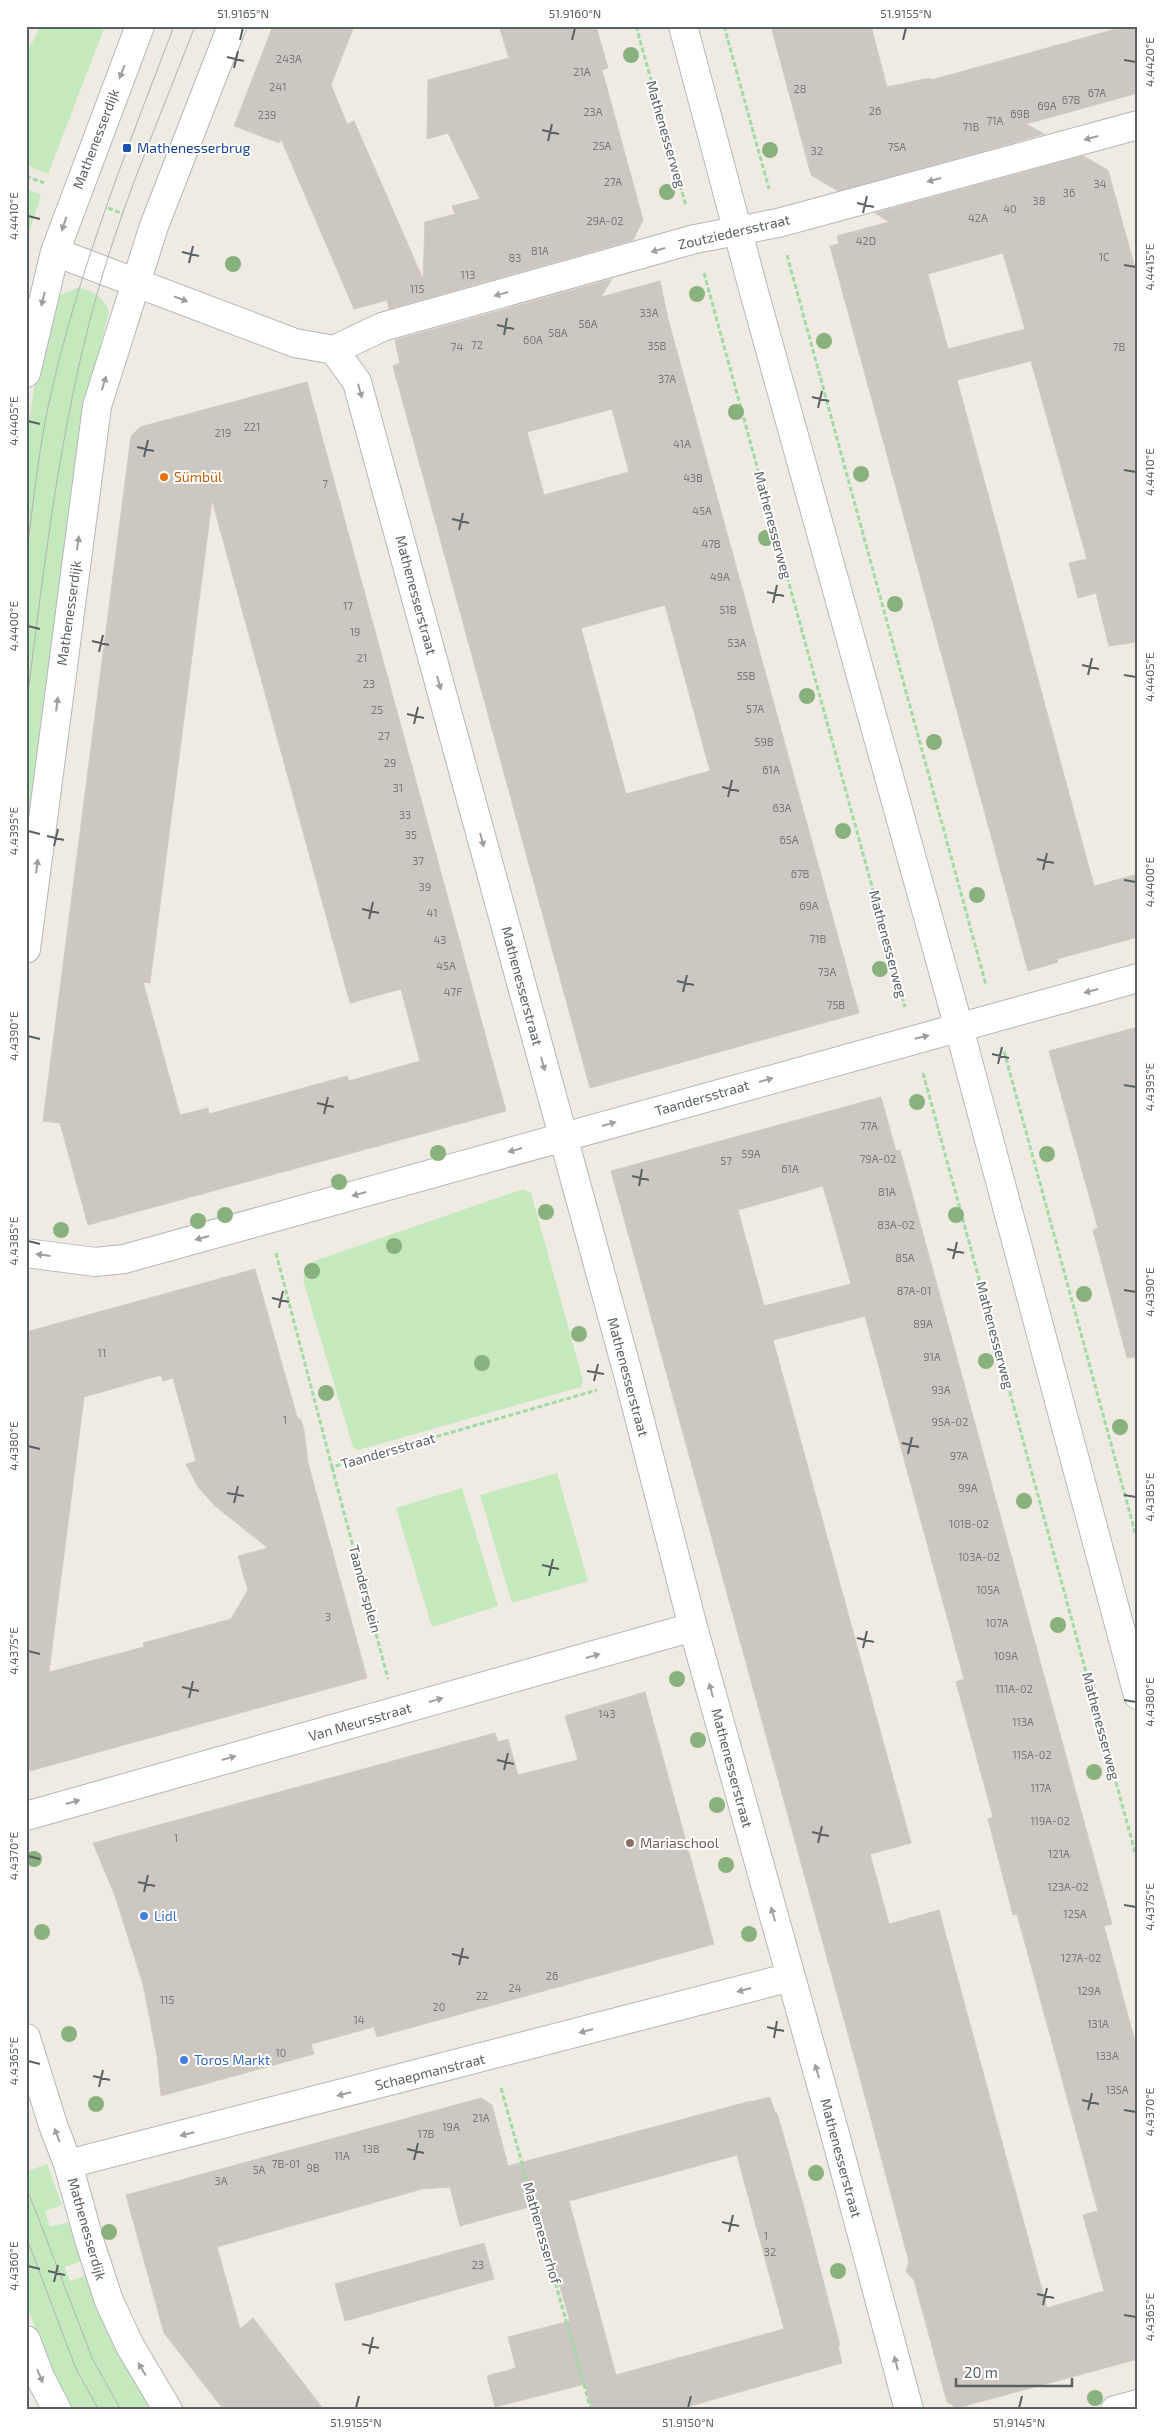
<svg xmlns="http://www.w3.org/2000/svg" width="1164" height="2436" font-family="'Exo 2',sans-serif">
<rect width="100%" height="100%" fill="#efeae2"/>
<path fill="#c4e9bc" d="M41,26H105L48,174L26,165V54Z
M26,188L41,195L26,242Z
M78,288C94,290 103,297 109,311L89,391L76,457L26,842V441L34,388L53,306L60,295Z
M523,1189L531,1193L583,1380L581,1387L358,1450L353,1447L303,1280L309,1263Z
M557,1473L588,1581L512,1603L480,1495Z
M462,1488L498,1606L432,1627L396,1508Z
M47,2164L62,2205L45,2211L50,2227L69,2222L81,2261L65,2267L70,2281L85,2276L123,2361L154,2410H71L45,2354L26,2303V2172Z"/>
<path fill="#ccc7c1" stroke="#d4cac0" fill-rule="evenodd" d="M273,26H354L331,85L347,124L354,121L423,279L425,222L455,214L452,206L480,199L448,133L427,139L428,80L509,58L499,26H596L608,68L602,70L643,220L633,240L389,309L387,300L354,309L281,139L279,143L234,126Z
M771,26H871L887,87L930,78L931,80L1127,26H1138V93L1026,124L1044,134L838,191L811,175Z
M1083,156L1108,170L1138,279V642L1109,646L1096,593L1078,598L1069,563L1087,559L1031,361L957,380L1094,886L1138,874V937L1057,959L1058,962L1028,971L830,246L839,244L837,236L889,222L875,213ZM1003,253L1025,329L948,349L928,274Z
M612,279L601,297L660,281L668,319L859,1013L590,1088L393,366L400,363L395,340ZM612,409L629,472L544,495L527,432ZM665,605L710,771L626,794L581,628Z
M307,382L506,1111L88,1225L60,1123L43,1121L131,436L140,427ZM212,500L350,1003L401,989L420,1061L349,1081L347,1076L209,1114L208,1108L180,1115L143,982L150,983Z
M1138,1027V1357L1127,1358L1093,1230L1098,1228L1049,1051Z
M881,1097L896,1151L900,1150L1112,1924L1104,1926L1138,2053V2359L957,2408L947,2402L914,2280L906,2272L909,2262L859,2074L611,1171ZM823,1186L851,1284L764,1306L738,1210ZM865,1316L964,1679L956,1682L993,1817L988,1819L1013,1915L1017,1914L1098,2211L1083,2215L1104,2291L1047,2308L939,1910L889,1924L870,1854L911,1843L773,1340Z
M255,1269L297,1417L301,1420L304,1430L308,1463L367,1678L26,1772V1332ZM161,1375L163,1381L173,1378L196,1461L186,1464L198,1487L215,1506L268,1548L238,1556L248,1590L231,1619L143,1643L144,1647L49,1672L84,1397Z
M645,1692L714,1944L377,2037L374,2027L311,2044L314,2054L161,2096L157,2056L143,1984L115,1896L93,1843L495,1733L498,1742L508,1739L518,1775L578,1760L565,1716Z
M770,2097L775,2113H777L803,2204L840,2345L838,2346L842,2363L676,2410H592L585,2384L495,2407L487,2376L516,2368L508,2337L570,2321L536,2205L460,2226L450,2187L422,2189L217,2247L240,2329L253,2318L324,2410H224L164,2333L126,2195L481,2098L492,2105L508,2166L751,2101V2102ZM737,2155L784,2329L616,2375L569,2201Z
M484,2243L494,2279L345,2321L335,2284Z"/>
<g fill="none" stroke-linecap="round" stroke-linejoin="round">
<g stroke="#b3b7bb" stroke-width="30">
<path id="street" d="M55,252L295,343L334,350
M334,350L357,382L628,1374L693,1627L835,2134L909,2410
M334,350L382,327L695,239L778,223L1138,125
M26,373L55,252L140,26
M26,949L97,406L154,226L232,26
M26,1253L95,1262L124,1259L1138,978
M26,1816L693,1627
M26,2038L53,2125L68,2164L90,2243L109,2301L130,2346L168,2410
M68,2164L791,1977
M26,2340L40,2377L57,2410
M1115,2410L1138,2404"/>
</g>
<g stroke="#b4b9be" stroke-width="30">
<path id="secondary" d="M683,26L754,292L959,1028L1138,1695"/>
</g>
<path stroke="#9edca3" stroke-width="3" stroke-dasharray="5 2.5" stroke-linecap="butt" d="M636,26L686,206
M724,26L769,189
M26,176L44,183
M108,208L123,214
M787,255L986,985
M704,273L905,1007
M1004,1051L1138,1543
M923,1073L1138,1863
M276,1253L332,1467L597,1390
M332,1467L388,1679
M501,2088L591,2410"/>
<use href="#street" stroke="#fff" stroke-width="28"/>
<use href="#secondary" stroke="#fff" stroke-width="28"/>
<path stroke="#b2b3b4" stroke-width="1" d="M26,557C34,500 39,441 53,385C82,261 129,144 174,26
M26,708C45,561 61,412 104,270C129,187 164,107 195,26
M26,2186L93,2360L121,2410
M26,2236L76,2369L99,2410"/>
</g>
<g fill="#89b17e">
<circle cx="631" cy="55" r="8"/>
<circle cx="770" cy="150" r="8"/>
<circle cx="667" cy="192" r="8"/>
<circle cx="233" cy="264" r="8"/>
<circle cx="697" cy="294" r="8"/>
<circle cx="824" cy="341" r="8"/>
<circle cx="736" cy="412" r="8"/>
<circle cx="861" cy="474" r="8"/>
<circle cx="766" cy="538" r="8"/>
<circle cx="895" cy="604" r="8"/>
<circle cx="807" cy="696" r="8"/>
<circle cx="934" cy="742" r="8"/>
<circle cx="843" cy="831" r="8"/>
<circle cx="977" cy="895" r="8"/>
<circle cx="880" cy="969" r="8"/>
<circle cx="917" cy="1102" r="8"/>
<circle cx="438" cy="1153" r="8"/>
<circle cx="1047" cy="1154" r="8"/>
<circle cx="339" cy="1182" r="8"/>
<circle cx="546" cy="1212" r="8"/>
<circle cx="225" cy="1215" r="8"/>
<circle cx="956" cy="1215" r="8"/>
<circle cx="198" cy="1221" r="8"/>
<circle cx="61" cy="1230" r="8"/>
<circle cx="394" cy="1246" r="8"/>
<circle cx="312" cy="1271" r="8"/>
<circle cx="1084" cy="1294" r="8"/>
<circle cx="579" cy="1334" r="8"/>
<circle cx="986" cy="1361" r="8"/>
<circle cx="482" cy="1363" r="8"/>
<circle cx="326" cy="1393" r="8"/>
<circle cx="1120" cy="1427" r="8"/>
<circle cx="1024" cy="1501" r="8"/>
<circle cx="1058" cy="1625" r="8"/>
<circle cx="677" cy="1679" r="8"/>
<circle cx="698" cy="1740" r="8"/>
<circle cx="1094" cy="1772" r="8"/>
<circle cx="717" cy="1805" r="8"/>
<circle cx="34" cy="1859" r="8"/>
<circle cx="726" cy="1865" r="8"/>
<circle cx="42" cy="1932" r="8"/>
<circle cx="749" cy="1934" r="8"/>
<circle cx="69" cy="2034" r="8"/>
<circle cx="96" cy="2104" r="8"/>
<circle cx="816" cy="2173" r="8"/>
<circle cx="109" cy="2232" r="8"/>
<circle cx="838" cy="2271" r="8"/>
<circle cx="1095" cy="2398" r="8"/>
</g>
<defs><path id="oneway-solid" d="M-6-.8H1V-3.2L6.5 0L1 3.2V.8H-6Z" transform="scale(1.25)"/></defs>
<g fill="#9ca0a3">
<use href="#oneway-solid" transform="translate(122 72) rotate(111)"/>
<use href="#oneway-solid" transform="translate(1091 138) rotate(165)"/>
<use href="#oneway-solid" transform="translate(934 180) rotate(165)"/>
<use href="#oneway-solid" transform="translate(64 224) rotate(109)"/>
<use href="#oneway-solid" transform="translate(658 250) rotate(164)"/>
<use href="#oneway-solid" transform="translate(501 294) rotate(164)"/>
<use href="#oneway-solid" transform="translate(43 299) rotate(104)"/>
<use href="#oneway-solid" transform="translate(181 299) rotate(21)"/>
<use href="#oneway-solid" transform="translate(104 383) rotate(-73)"/>
<use href="#oneway-solid" transform="translate(360 391) rotate(75)"/>
<use href="#oneway-solid" transform="translate(78 543) rotate(-82)"/>
<use href="#oneway-solid" transform="translate(439 683) rotate(75)"/>
<use href="#oneway-solid" transform="translate(57 704) rotate(-83)"/>
<use href="#oneway-solid" transform="translate(482 840) rotate(75)"/>
<use href="#oneway-solid" transform="translate(37 866) rotate(-83)"/>
<use href="#oneway-solid" transform="translate(1091 991) rotate(165)"/>
<use href="#oneway-solid" transform="translate(922 1037) rotate(-13)"/>
<use href="#oneway-solid" transform="translate(543 1064) rotate(75)"/>
<use href="#oneway-solid" transform="translate(766 1080) rotate(-16)"/>
<use href="#oneway-solid" transform="translate(609 1124) rotate(-16)"/>
<use href="#oneway-solid" transform="translate(515 1150) rotate(164)"/>
<use href="#oneway-solid" transform="translate(359 1194) rotate(164)"/>
<use href="#oneway-solid" transform="translate(202 1238) rotate(165)"/>
<use href="#oneway-solid" transform="translate(43 1255) rotate(-172)"/>
<use href="#oneway-solid" transform="translate(593 1656) rotate(-16)"/>
<use href="#oneway-solid" transform="translate(711 1690) rotate(-105)"/>
<use href="#oneway-solid" transform="translate(436 1700) rotate(-16)"/>
<use href="#oneway-solid" transform="translate(229 1758) rotate(-16)"/>
<use href="#oneway-solid" transform="translate(73 1802) rotate(-16)"/>
<use href="#oneway-solid" transform="translate(773 1914) rotate(-106)"/>
<use href="#oneway-solid" transform="translate(744 1990) rotate(165)"/>
<use href="#oneway-solid" transform="translate(586 2031) rotate(165)"/>
<use href="#oneway-solid" transform="translate(817 2071) rotate(-106)"/>
<use href="#oneway-solid" transform="translate(344 2094) rotate(166)"/>
<use href="#oneway-solid" transform="translate(187 2134) rotate(166)"/>
<use href="#oneway-solid" transform="translate(57 2135) rotate(-111)"/>
<use href="#oneway-solid" transform="translate(896 2363) rotate(-105)"/>
<use href="#oneway-solid" transform="translate(142 2369) rotate(-120)"/>
<use href="#oneway-solid" transform="translate(40 2376) rotate(67)"/>
</g>
<path fill="none" stroke="#5a6165" stroke-width="2" d="M240,40L243,28M572,40L575,28M903,40L906,28M227,57L244,61M1124,60L1136,62M234,68L238,51M542,130L559,134M548,141L552,124M857,203L874,207M863,213L867,196M28,216L40,219M182,252L199,256M189,263L193,246M1124,265L1136,267M497,325L514,329M504,335L507,318M812,397L829,401M818,408L822,391M28,421L40,424M137,447L154,451M144,457L148,440M1124,470L1136,472M452,519L469,523M459,530L463,513M767,592L784,596M773,603L777,585M28,626L40,629M92,641L109,645M99,652L103,635M1082,665L1099,669M1088,675L1092,658M1124,675L1136,677M407,714L424,718M414,724L418,707M722,787L739,791M728,797L732,780M28,831L40,834M47,836L64,840M54,846L58,829M1037,859L1054,863M1043,870L1047,853M1124,880L1136,882M362,909L379,913M369,919L373,902M677,981L694,985M683,992L687,975M28,1036L40,1039M992,1054L1009,1058M998,1064L1002,1047M1124,1085L1136,1087M317,1103L334,1107M324,1114L328,1097M632,1176L649,1180M639,1186L642,1169M28,1241L40,1244M947,1249L964,1253M953,1259L957,1242M1124,1290L1136,1292M272,1298L289,1302M279,1308L283,1291M587,1371L604,1374M594,1381L598,1364M902,1443L919,1447M28,1446L40,1449M908,1454L912,1437M227,1493L244,1496M1124,1495L1136,1497M234,1503L238,1486M542,1565L559,1569M549,1576L553,1559M857,1638L874,1642M863,1648L867,1631M28,1651L40,1654M182,1687L199,1691M189,1698L193,1681M1124,1700L1136,1702M497,1760L514,1764M504,1770L508,1753M812,1832L829,1836M818,1843L822,1826M28,1856L40,1859M138,1882L155,1886M144,1892L148,1875M1124,1905L1136,1907M452,1954L469,1958M459,1965L463,1948M767,2027L784,2031M774,2038L777,2021M28,2061L40,2064M93,2076L110,2080M99,2087L103,2070M1082,2100L1099,2104M1088,2110L1092,2093M1124,2110L1136,2112M407,2149L424,2153M414,2160L418,2143M722,2222L739,2226M729,2232L733,2215M28,2266L40,2269M48,2271L65,2275M54,2282L58,2265M1037,2294L1054,2298M1043,2305L1047,2288M1124,2315L1136,2317M362,2344L379,2348M369,2354L373,2337M356,2408L359,2396M688,2408L691,2396M1019,2408L1022,2396"/>
<rect fill="#1a4fb4" stroke="#fff" stroke-width="2" x="122" y="143" width="10" height="10" rx="2.5"/>
<circle fill="#e8710a" stroke="#fff" stroke-width="2" cx="164" cy="477" r="5"/>
<circle fill="#8d6e63" stroke="#fff" stroke-width="2" cx="630" cy="1843" r="5"/>
<g fill="#3f7fe0" stroke="#fff" stroke-width="2">
<circle cx="144" cy="1916" r="5"/>
<circle cx="184" cy="2060" r="5"/>
</g>
<g text-anchor="middle" stroke-width="4" stroke-linejoin="round" paint-order="stroke">
<g font-size="11" fill="#767a7c">
<text x="289" y="63">243A</text>
<text x="582" y="76">21A</text>
<text x="278" y="91">241</text>
<text x="800" y="93">28</text>
<text x="1097" y="97">67A</text>
<text x="1071" y="104">67B</text>
<text x="1047" y="110">69A</text>
<text x="875" y="115">26</text>
<text x="593" y="116">23A</text>
<text x="1020" y="118">69B</text>
<text x="267" y="119">239</text>
<text x="995" y="125">71A</text>
<text x="971" y="131">71B</text>
<text x="602" y="150">25A</text>
<text x="897" y="151">75A</text>
<text x="817" y="155">32</text>
<text x="613" y="186">27A</text>
<text x="1100" y="188">34</text>
<text x="1069" y="197">36</text>
<text x="1039" y="205">38</text>
<text x="1010" y="213">40</text>
<text x="978" y="222">42A</text>
<text x="605" y="225">29A-02</text>
<text x="866" y="245">42D</text>
<text x="540" y="255">81A</text>
<text x="1104" y="261">1C</text>
<text x="515" y="262">83</text>
<text x="468" y="279">113</text>
<text x="417" y="293">115</text>
<text x="649" y="317">33A</text>
<text x="588" y="328">56A</text>
<text x="558" y="337">58A</text>
<text x="533" y="344">60A</text>
<text x="477" y="349">72</text>
<text x="657" y="350">35B</text>
<text x="457" y="351">74</text>
<text x="1119" y="351">7B</text>
<text x="667" y="383">37A</text>
<text x="252" y="431">221</text>
<text x="223" y="437">219</text>
<text x="682" y="448">41A</text>
<text x="693" y="482">43B</text>
<text x="325" y="488">7</text>
<text x="702" y="515">45A</text>
<text x="711" y="548">47B</text>
<text x="720" y="581">49A</text>
<text x="348" y="610">17</text>
<text x="728" y="614">51B</text>
<text x="355" y="636">19</text>
<text x="737" y="647">53A</text>
<text x="362" y="662">21</text>
<text x="746" y="680">55B</text>
<text x="369" y="688">23</text>
<text x="755" y="713">57A</text>
<text x="377" y="714">25</text>
<text x="384" y="740">27</text>
<text x="764" y="746">59B</text>
<text x="390" y="767">29</text>
<text x="771" y="774">61A</text>
<text x="398" y="792">31</text>
<text x="782" y="812">63A</text>
<text x="405" y="819">33</text>
<text x="411" y="839">35</text>
<text x="789" y="844">65A</text>
<text x="418" y="865">37</text>
<text x="800" y="878">67B</text>
<text x="425" y="891">39</text>
<text x="809" y="910">69A</text>
<text x="432" y="917">41</text>
<text x="818" y="943">71B</text>
<text x="440" y="944">43</text>
<text x="446" y="970">45A</text>
<text x="827" y="976">73A</text>
<text x="453" y="996">47F</text>
<text x="836" y="1009">75B</text>
<text x="869" y="1130">77A</text>
<text x="751" y="1158">59A</text>
<text x="878" y="1163">79A-02</text>
<text x="726" y="1165">57</text>
<text x="790" y="1173">61A</text>
<text x="887" y="1196">81A</text>
<text x="896" y="1229">83A-02</text>
<text x="905" y="1262">85A</text>
<text x="914" y="1295">87A-01</text>
<text x="923" y="1328">89A</text>
<text x="102" y="1357">11</text>
<text x="932" y="1361">91A</text>
<text x="941" y="1394">93A</text>
<text x="285" y="1424">1</text>
<text x="950" y="1426">95A-02</text>
<text x="959" y="1460">97A</text>
<text x="968" y="1492">99A</text>
<text x="969" y="1528">101B-02</text>
<text x="979" y="1561">103A-02</text>
<text x="988" y="1594">105A</text>
<text x="328" y="1621">3</text>
<text x="997" y="1627">107A</text>
<text x="1006" y="1660">109A</text>
<text x="1014" y="1693">111A-02</text>
<text x="607" y="1718">143</text>
<text x="1023" y="1726">113A</text>
<text x="1032" y="1759">115A-02</text>
<text x="1041" y="1792">117A</text>
<text x="1050" y="1825">119A-02</text>
<text x="176" y="1842">1</text>
<text x="1059" y="1858">121A</text>
<text x="1068" y="1891">123A-02</text>
<text x="1075" y="1918">125A</text>
<text x="1081" y="1962">127A-02</text>
<text x="552" y="1980">26</text>
<text x="515" y="1992">24</text>
<text x="1089" y="1995">129A</text>
<text x="482" y="2000">22</text>
<text x="167" y="2004">115</text>
<text x="439" y="2011">20</text>
<text x="359" y="2024">14</text>
<text x="1098" y="2028">131A</text>
<text x="281" y="2057">10</text>
<text x="1107" y="2060">133A</text>
<text x="1117" y="2094">135A</text>
<text x="481" y="2122">21A</text>
<text x="451" y="2131">19A</text>
<text x="426" y="2138">17B</text>
<text x="371" y="2153">13B</text>
<text x="342" y="2160">11A</text>
<text x="286" y="2168">7B-01</text>
<text x="313" y="2172">9B</text>
<text x="259" y="2174">5A</text>
<text x="221" y="2185">3A</text>
<text x="766" y="2240">1</text>
<text x="770" y="2256">32</text>
<text x="478" y="2269">23</text>
</g>
<g font-size="14" fill="#5a6165" stroke="#fff">
<text transform="translate(666 134) rotate(74)" y="5">Mathenesserweg</text>
<text transform="translate(96 139) rotate(-69)" y="5">Mathenesserdijk</text>
<text transform="translate(734 232) rotate(-13)" y="5">Zoutziedersstraat</text>
<text transform="translate(773 525) rotate(75)" y="5">Mathenesserweg</text>
<text transform="translate(416 595) rotate(75)" y="5">Mathenesserstraat</text>
<text transform="translate(69 613) rotate(-82)" y="5">Mathenesserdijk</text>
<text transform="translate(888 944) rotate(75)" y="5">Mathenesserweg</text>
<text transform="translate(522 986) rotate(75)" y="5">Mathenesserstraat</text>
<text transform="translate(702 1098) rotate(-16)" y="5">Taandersstraat</text>
<text transform="translate(995 1335) rotate(75)" y="5">Mathenesserweg</text>
<text transform="translate(628 1377) rotate(75)" y="5">Mathenesserstraat</text>
<text transform="translate(388 1451) rotate(-16)" y="5">Taandersstraat</text>
<text transform="translate(365 1589) rotate(75)" y="5">Taandersplein</text>
<text transform="translate(360 1722) rotate(-16)" y="5">Van Meursstraat</text>
<text transform="translate(1101 1726) rotate(75)" y="5">Mathenesserweg</text>
<text transform="translate(732 1768) rotate(75)" y="5">Mathenesserstraat</text>
<text transform="translate(430 2072) rotate(-14)" y="5">Schaepmanstraat</text>
<text transform="translate(841 2158) rotate(75)" y="5">Mathenesserstraat</text>
<text transform="translate(87 2229) rotate(74)" y="5">Mathenesserdijk</text>
<text transform="translate(542 2233) rotate(74)" y="5">Mathenesserhof</text>
</g>
<g font-size="14" fill="#164399" stroke="#fff" text-anchor="start">
<text x="137" y="153">Mathenesserbrug</text>
</g>
<g font-size="14" fill="#c56008" stroke="#fff" text-anchor="start">
<text x="174" y="482">Sümbül</text>
</g>
<g font-size="14" fill="#785e54" stroke="#fff" text-anchor="start">
<text x="640" y="1848">Mariaschool</text>
</g>
<g font-size="14" fill="#366cbe" stroke="#fff" text-anchor="start">
<text x="154" y="1921">Lidl</text>
<text x="194" y="2065">Toros Markt</text>
</g>
</g>
<rect width="1164" height="2436" fill="none" stroke="#ffffff" stroke-width="55"/>
<path d="M956 2378v8h116v-8" fill="none" stroke="#5a6165" stroke-width="2.5"/>
<text x="964" y="2378" font-size="15" fill="#5a6165" stroke="#ffffff" stroke-width="4" paint-order="stroke">20 m</text>
<rect x="28" y="28" width="1108" height="2380" fill="none" stroke="#5a6165" stroke-width="2"/>
<g font-size="12" text-anchor="middle" fill="#5a6165">
<text x="243" y="18">51.9165°N</text>
<text x="575" y="18">51.9160°N</text>
<text x="906" y="18">51.9155°N</text>
<text transform="translate(1150 62) rotate(-90)" y="4">4.4420°E</text>
<text transform="translate(14 216) rotate(-90)" y="4">4.4410°E</text>
<text transform="translate(1150 267) rotate(-90)" y="4">4.4415°E</text>
<text transform="translate(14 421) rotate(-90)" y="4">4.4405°E</text>
<text transform="translate(1150 472) rotate(-90)" y="4">4.4410°E</text>
<text transform="translate(14 626) rotate(-90)" y="4">4.4400°E</text>
<text transform="translate(1150 677) rotate(-90)" y="4">4.4405°E</text>
<text transform="translate(14 831) rotate(-90)" y="4">4.4395°E</text>
<text transform="translate(1150 882) rotate(-90)" y="4">4.4400°E</text>
<text transform="translate(14 1036) rotate(-90)" y="4">4.4390°E</text>
<text transform="translate(1150 1087) rotate(-90)" y="4">4.4395°E</text>
<text transform="translate(14 1241) rotate(-90)" y="4">4.4385°E</text>
<text transform="translate(1150 1292) rotate(-90)" y="4">4.4390°E</text>
<text transform="translate(14 1446) rotate(-90)" y="4">4.4380°E</text>
<text transform="translate(1150 1497) rotate(-90)" y="4">4.4385°E</text>
<text transform="translate(14 1651) rotate(-90)" y="4">4.4375°E</text>
<text transform="translate(1150 1702) rotate(-90)" y="4">4.4380°E</text>
<text transform="translate(14 1856) rotate(-90)" y="4">4.4370°E</text>
<text transform="translate(1150 1907) rotate(-90)" y="4">4.4375°E</text>
<text transform="translate(14 2061) rotate(-90)" y="4">4.4365°E</text>
<text transform="translate(1150 2112) rotate(-90)" y="4">4.4370°E</text>
<text transform="translate(14 2266) rotate(-90)" y="4">4.4360°E</text>
<text transform="translate(1150 2317) rotate(-90)" y="4">4.4365°E</text>
<text x="356" y="2427">51.9155°N</text>
<text x="688" y="2427">51.9150°N</text>
<text x="1019" y="2427">51.9145°N</text>
</g>
</svg>
